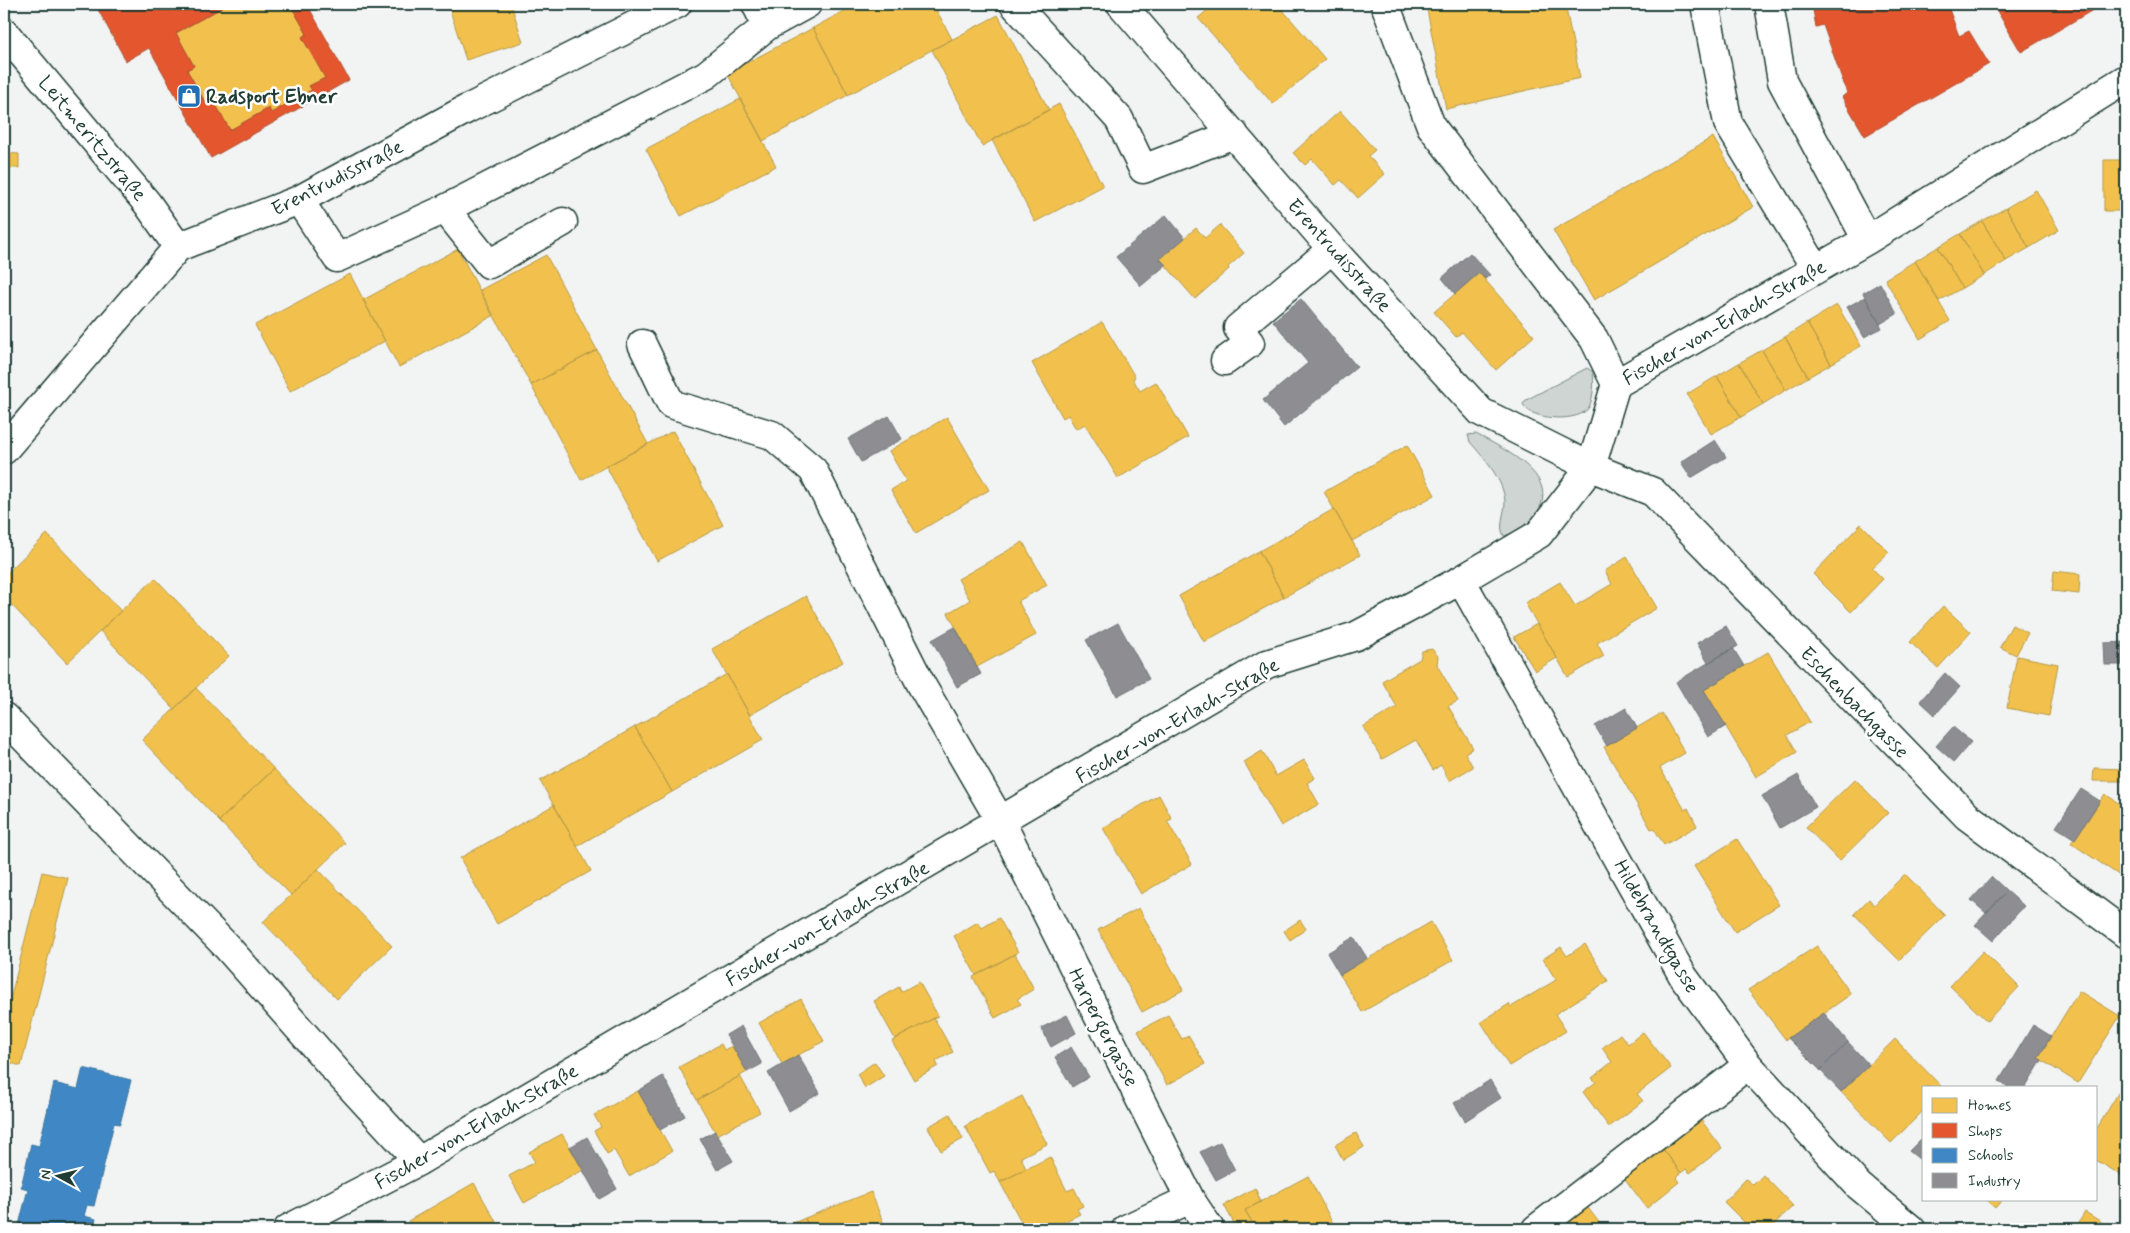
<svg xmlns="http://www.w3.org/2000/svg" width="2130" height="1233" font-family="Mynerve,sans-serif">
<rect width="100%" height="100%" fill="#f2f3f3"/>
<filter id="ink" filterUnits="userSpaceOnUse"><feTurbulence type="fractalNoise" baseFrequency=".02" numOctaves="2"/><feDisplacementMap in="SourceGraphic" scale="10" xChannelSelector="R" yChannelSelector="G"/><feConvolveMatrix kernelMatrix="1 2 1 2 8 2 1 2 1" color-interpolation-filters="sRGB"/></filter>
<g filter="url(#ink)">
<path fill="#ced5d3" stroke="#768984" d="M1587,368L1593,372C1594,383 1594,396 1589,407C1581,423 1530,421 1523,404L1526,400Z
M1476,434C1502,448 1560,475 1538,511C1530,525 1519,532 1504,536C1498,526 1505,513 1505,502C1504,480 1484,458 1470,442L1468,435Z"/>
<path fill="#f2c14e" stroke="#b39946" d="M228,4H290L307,34L302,37L325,78L309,86L312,90L271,113L269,108L230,130L212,98L205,102L187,70L194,66L176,33Z
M448,4H511L523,42L466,60Z
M857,4H933L952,39L848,95L813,28Z
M1215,4H1286L1281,8L1325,59L1273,104L1198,18Z
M1426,4H1565L1580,78L1446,109Z
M998,15L1049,110L982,146L932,50Z
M813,28L848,95L763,141L727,73Z
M740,99L776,166L681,216L646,149Z
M1059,104L1103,186L1035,222L992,140Z
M1340,111L1375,150L1368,156L1385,174L1358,198L1341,180L1335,185L1312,159L1305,165L1293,153Z
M1713,137L1753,207L1594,300L1553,230Z
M4,153L19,154V168H4Z
M2104,160H2126V211H2104Z
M2036,190L2059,230L2029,248L2006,208Z
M2006,208L2029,248L2006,261L1982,221Z
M1982,221L2006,261L1984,275L1960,234Z
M1220,225L1244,253L1228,267L1229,269L1195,299L1160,259L1196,228L1205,238Z
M1960,234L1984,275L1962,288L1938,247Z
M1938,247L1962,288L1939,301L1915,261Z
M458,249L493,316L399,367L363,300Z
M546,255L597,350L531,385L480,290Z
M1915,261L1950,321L1920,339L1885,279Z
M1479,273L1534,336L1496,370L1462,332L1456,337L1434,312Z
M350,274L385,341L290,391L255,325Z
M1837,305L1861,346L1831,364L1807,323Z
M1102,322L1135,377L1133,379L1140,391L1156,382L1188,437L1118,478L1085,424L1076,429L1068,415L1063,418L1032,363Z
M1807,323L1831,364L1808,377L1785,337Z
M1785,337L1808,377L1786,390L1762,350Z
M597,350L648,444L581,480L531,385Z
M1762,350L1786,390L1763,404L1739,363Z
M1739,363L1763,404L1741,417L1717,376Z
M1717,376L1741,417L1711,434L1687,394Z
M947,417L989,490L916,533L891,490L906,481L889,451Z
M673,431L723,525L657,561L606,466Z
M1407,445L1435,495L1352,541L1324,492Z
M1334,509L1360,555L1284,597L1259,551Z
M1861,524L1889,552L1872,568L1883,579L1851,612L1813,574Z
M47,534L121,611L67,663L4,597V576Z
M1023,542L1047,585L1018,601L1036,635L977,667L948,613L970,600L958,579Z
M1259,551L1284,597L1204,642L1179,596Z
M1627,557L1657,608L1597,643L1604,656L1568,677L1525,603L1560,582L1575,606L1612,584L1605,571Z
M2054,571L2080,574L2079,594L2052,591Z
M155,578L229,656L174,709L100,631Z
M806,596L843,662L750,715L712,649Z
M1943,606L1971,632L1938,668L1910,642Z
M1537,624L1557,658L1535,671L1514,637Z
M2012,625L2028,633L2016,655L2000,647Z
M1432,649L1438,656L1437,665L1458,701L1448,706L1473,748L1465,753L1473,767L1449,781L1441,765L1433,770L1416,740L1382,759L1363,727L1397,707L1382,681L1420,659L1422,651Z
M1768,652L1810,722L1787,735L1797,752L1756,777L1704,690Z
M2017,656L2058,664L2049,716L2007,708Z
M727,674L763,740L672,792L635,727Z
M196,688L274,769L219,821L142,740Z
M1662,713L1685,753L1660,768L1685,810L1688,808L1697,826L1664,845L1654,828L1651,829L1604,747Z
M635,727L672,792L577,846L540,781Z
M1262,751L1276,776L1304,760L1315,778L1307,783L1319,804L1281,826L1244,762Z
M2094,768L2125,769V781H2093Z
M274,769L345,843L291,895L219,821Z
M1855,779L1888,813L1839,861L1806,827Z
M2105,794L2126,808V880L2071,843Z
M1159,795L1172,819L1167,821L1192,864L1141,894L1103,828Z
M554,805L591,871L497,924L460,858Z
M1737,839L1779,905L1735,932L1694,866Z
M318,869L392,946L337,999L263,922Z
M42,872L68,878L21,1066L4,1061V1024Z
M1905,874L1945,915L1899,960L1854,914L1869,899L1874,905Z
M1139,908L1183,990L1142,1012L1098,930Z
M999,918L1018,952L976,975L954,936L978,922L982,928Z
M1300,920L1306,929L1290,940L1284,931Z
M1431,922L1453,960L1362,1012L1340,975Z
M1585,944L1608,981L1555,1014L1566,1031L1509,1066L1481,1022L1509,1004L1511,1007L1556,980L1543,959L1561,947L1567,956Z
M1817,946L1851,994L1786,1040L1748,990Z
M1983,951L2019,987L1987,1021L1950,986Z
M1015,954L1034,989L1017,999L1021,1004L995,1018L973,977Z
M919,982L938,1016L895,1039L874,1001L899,987L901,992Z
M2079,991L2120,1016L2078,1083L2038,1058Z
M801,999L824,1041L782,1064L759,1023Z
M1168,1015L1182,1039L1189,1036L1205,1064L1167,1085L1138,1031Z
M934,1018L953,1052L936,1061L938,1066L914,1080L892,1041Z
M1643,1032L1671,1068L1637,1094L1643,1101L1609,1127L1583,1092L1596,1082L1592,1078L1612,1062L1602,1048L1620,1034L1628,1044Z
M1895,1039L1942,1087H1924V1110L1891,1143L1841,1092Z
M721,1044L724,1050L732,1046L747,1072L697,1100L679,1067Z
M875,1062L884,1076L865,1088L857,1074Z
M740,1076L760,1112L717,1135L697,1100Z
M2126,1080V1178L2096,1160V1130Z
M638,1091L672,1151L629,1176L614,1150L607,1154L594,1131L601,1127L594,1115Z
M1022,1096L1047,1144L1021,1157L1026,1169L1000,1182L994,1171L990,1173L965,1126Z
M950,1114L963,1139L941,1151L928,1127Z
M1698,1116L1722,1148L1690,1173L1686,1169L1681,1173L1663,1149L1668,1146L1664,1142Z
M1356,1133L1364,1147L1343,1160L1335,1145Z
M562,1134L583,1170L524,1203L509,1176L535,1162L529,1152Z
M1663,1149L1681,1173L1676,1178L1679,1182L1647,1208L1622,1175L1654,1150L1657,1154Z
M1050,1157L1067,1191L1074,1188L1083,1206L1077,1209L1080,1214L1050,1229H1025L1000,1182Z
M1763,1175L1793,1206L1769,1229H1751L1724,1202L1746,1179L1753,1185Z
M1308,1176L1336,1229H1256L1245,1210Z
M474,1183L498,1225L491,1229H413L408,1221Z
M1255,1188L1261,1202L1245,1210L1256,1229H1237L1224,1205Z
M871,1192L885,1227L896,1223L898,1229H809L805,1218Z
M1985,1199H2003L1995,1208Z
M1585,1204L1604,1229H1551Z
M2085,1212L2113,1229H2075Z
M805,1218L809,1229H780Z
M1685,1221L1691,1229H1675Z"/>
<path fill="#e4572e" stroke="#a94f30" d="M95,4H221L223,7L176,33L194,66L187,70L205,102L212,98L230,130L269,108L271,113L312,90L309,86L325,78L302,37L307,34L290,4H307L349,80L211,158L149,48L126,61Z
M1812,4H1947L1959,36L1969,31L1989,64L1865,136L1842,97L1847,93L1823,25L1816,27Z
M1993,4H2103L2021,52Z"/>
<path fill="#3f88c5" stroke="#35729a" d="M83,1068L131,1080L120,1124L114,1123L94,1206L87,1205L84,1216L96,1219L93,1229H18L28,1189L21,1187L31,1144L39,1146L54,1083L78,1089Z"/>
<path fill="#8d8d92" stroke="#6c7576" d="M1166,215L1185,238L1160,259L1166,265L1141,286L1116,257Z
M1470,253L1490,275L1485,279L1479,273L1455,294L1442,278Z
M1880,283L1897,314L1880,324L1863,293Z
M1865,297L1882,328L1864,337L1847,307Z
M1301,299L1357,367L1284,427L1263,400L1308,363L1273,321Z
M889,416L902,439L861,462L848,439Z
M1715,440L1726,457L1691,478L1681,462Z
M1118,623L1149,679L1117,696L1086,640Z
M1726,626L1738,646L1708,663L1697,643Z
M955,627L981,674L957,687L932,640Z
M2126,642V665H2105L2104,643Z
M1733,648L1744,666L1704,690L1726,726L1708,737L1676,682Z
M1945,673L1960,687L1935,715L1920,701Z
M1626,708L1637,728L1607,746L1595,726Z
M1953,727L1971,742L1954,762L1936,746Z
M1798,775L1816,807L1780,828L1762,796Z
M2081,789L2100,801L2075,839L2056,827Z
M1992,877L2007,891L1986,913L1971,900Z
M2007,891L2024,906L1993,941L1975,925Z
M1354,937L1367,958L1340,975L1327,953Z
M1824,1013L1848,1042L1820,1070L1788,1038Z
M1067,1015L1076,1033L1051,1047L1041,1028Z
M2033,1025L2051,1036L2038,1058L2042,1060L2026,1087H2007L1999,1081Z
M741,1026L762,1064L747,1072L726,1035Z
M1848,1042L1869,1065L1841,1092L1820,1070Z
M1071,1047L1089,1077L1072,1087L1055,1057Z
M798,1055L820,1093L789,1111L768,1073Z
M663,1076L685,1116L660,1130L638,1091Z
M1490,1080L1501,1098L1465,1121L1454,1103Z
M715,1131L733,1161L717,1170L700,1139Z
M1924,1136V1163L1909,1151Z
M587,1137L617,1189L599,1199L570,1147Z
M1220,1142L1235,1170L1216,1180L1200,1152Z"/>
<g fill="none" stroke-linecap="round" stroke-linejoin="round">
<g stroke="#1f3d34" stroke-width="31">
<path id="minor" d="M756,4L767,26
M1014,4L1119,119L1143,169L1234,134
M1121,4L1332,249L1481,412L1591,467L1653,492L1967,816L2126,934
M1385,4L1431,126L1594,339L1616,384
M1705,4L1728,123L1816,269
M1769,4L1782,81L1867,240
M4,32L147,203L178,247
M299,200L337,258L445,209L489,264L563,222
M445,209L706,75L767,26L807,4
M642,344L671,404L772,435L813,470L922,686L1001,822L1190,1199L1210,1229
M1225,361L1250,343L1238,328L1332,249
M4,450L178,247L299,200L467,109L677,4
M1461,580L1683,976L1748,1065L1859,1186L1911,1229
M4,717L227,947L339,1074L419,1161
M288,1229L419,1161L1267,664L1356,636L1461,580L1539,534L1591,467L1616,384L1867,240L2126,79
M1126,1229L1190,1199
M1536,1229L1748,1065"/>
</g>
<use href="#minor" stroke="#fff" stroke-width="28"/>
</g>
</g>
<defs>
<g id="shop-square" transform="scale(1.25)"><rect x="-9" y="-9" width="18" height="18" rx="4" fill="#1f6fb2" stroke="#fff"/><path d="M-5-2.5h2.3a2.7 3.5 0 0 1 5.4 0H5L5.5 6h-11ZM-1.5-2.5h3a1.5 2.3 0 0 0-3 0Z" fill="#fff"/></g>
</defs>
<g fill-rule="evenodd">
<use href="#shop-square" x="189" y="96"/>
</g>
<g text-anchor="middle" stroke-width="5" stroke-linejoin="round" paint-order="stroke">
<g font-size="20" font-weight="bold" fill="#1f3d34" stroke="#fff" text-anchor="start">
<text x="206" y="103">Radsport Ebner</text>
</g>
<g font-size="20" fill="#1f3d34" stroke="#fff">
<text transform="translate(93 138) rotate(50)" y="7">Leitmeritzstraße</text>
<text transform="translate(337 177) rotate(-27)" y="7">Erentrudisstraße</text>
<text transform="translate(1340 255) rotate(48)" y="7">Erentrudisstraße</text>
<text transform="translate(1724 322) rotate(-30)" y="7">Fischer-von-Erlach-Straße</text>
<text transform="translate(1855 702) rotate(46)" y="7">Eschenbachgasse</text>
<text transform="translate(1177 720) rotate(-30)" y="7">Fischer-von-Erlach-Straße</text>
<text transform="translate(827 923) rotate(-30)" y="7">Fischer-von-Erlach-Straße</text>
<text transform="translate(1657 926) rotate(60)" y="7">Hildebrandtgasse</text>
<text transform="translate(1104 1027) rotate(63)" y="7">Harpergergasse</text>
<text transform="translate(476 1126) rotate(-30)" y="7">Fischer-von-Erlach-Straße</text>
</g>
</g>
<rect width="2130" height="1233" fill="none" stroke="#fff" stroke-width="20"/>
<rect x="10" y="10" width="2110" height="1213" fill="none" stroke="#1f3d34" stroke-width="2" filter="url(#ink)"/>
<rect x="1922" y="1086" width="175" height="115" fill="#ffffff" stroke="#a5b1ae"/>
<rect x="1932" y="1098" width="25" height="15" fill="#f2c14e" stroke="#a5b1ae"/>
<text x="1968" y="1110" font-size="15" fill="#1f3d34">Homes</text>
<rect x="1932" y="1123" width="25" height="15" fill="#e4572e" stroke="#a5b1ae"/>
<text x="1968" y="1136" font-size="15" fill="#1f3d34">Shops</text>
<rect x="1932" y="1148" width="25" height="15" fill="#3f88c5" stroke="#a5b1ae"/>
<text x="1968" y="1160" font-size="15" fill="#1f3d34">Schools</text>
<rect x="1932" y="1173" width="25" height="15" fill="#8d8d92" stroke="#a5b1ae"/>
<text x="1968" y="1186" font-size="15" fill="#1f3d34">Industry</text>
<g transform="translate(58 1176) rotate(277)" stroke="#ffffff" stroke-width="4" paint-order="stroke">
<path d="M0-4L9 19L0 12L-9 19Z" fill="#1f3d34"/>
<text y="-8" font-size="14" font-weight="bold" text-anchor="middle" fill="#1f3d34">N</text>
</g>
</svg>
